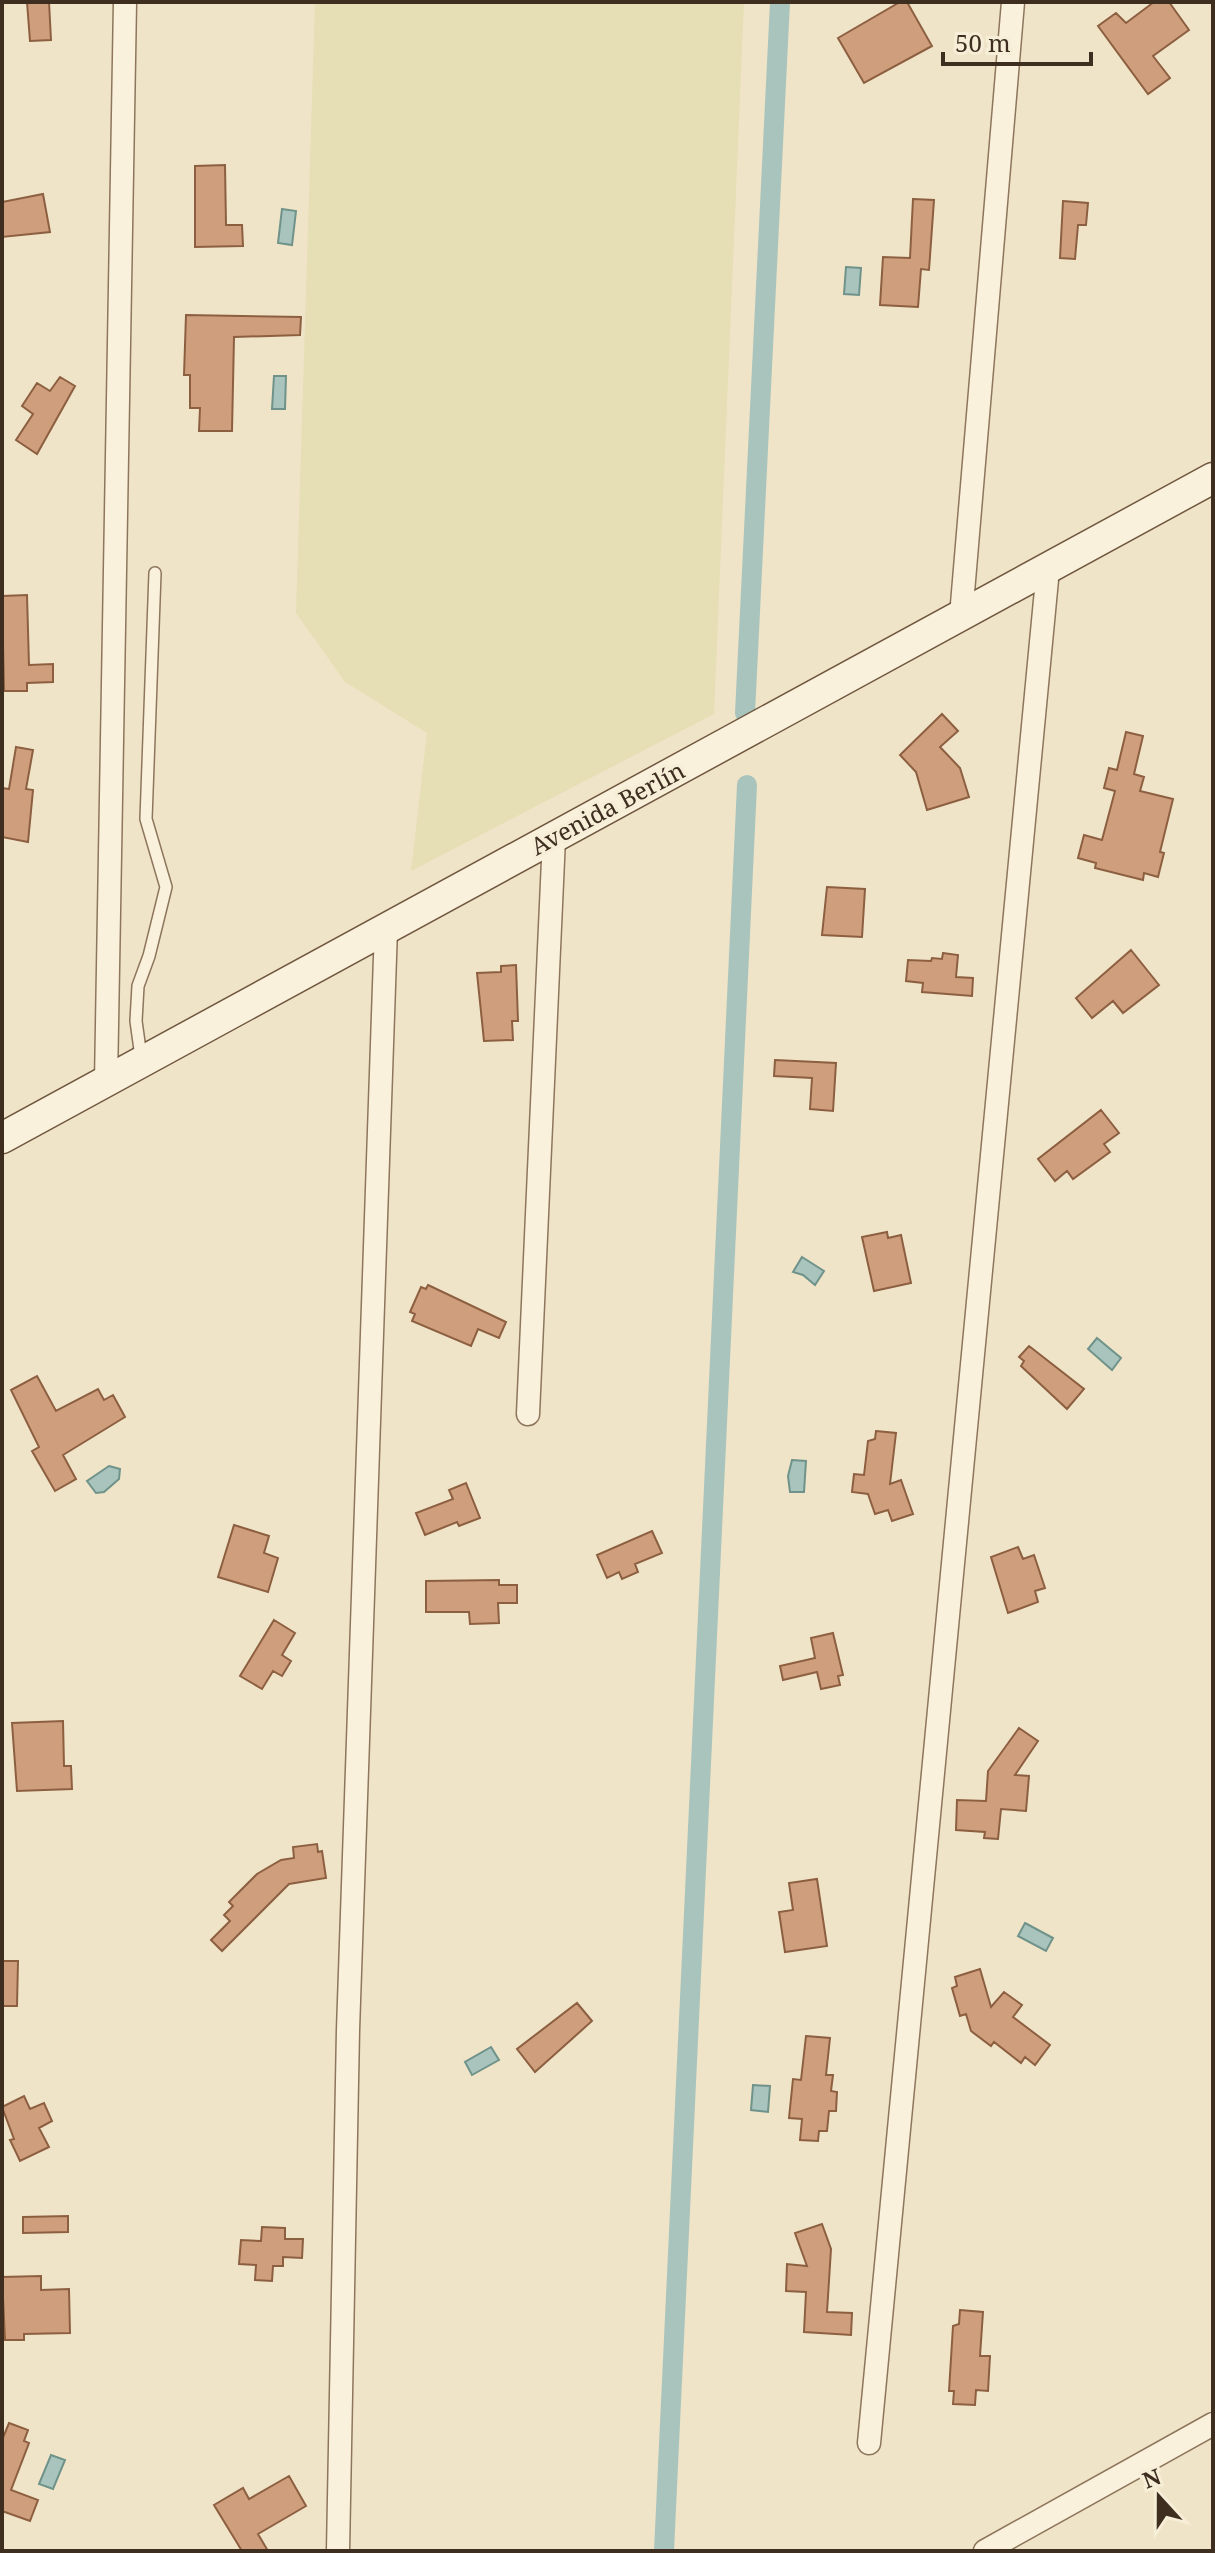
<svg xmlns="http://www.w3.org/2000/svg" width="1215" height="2553" font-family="'Noto Serif',serif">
<rect width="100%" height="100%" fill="#f0e4c8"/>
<path fill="#e6deb5" d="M315,2H744L714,714L411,871L427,733L345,682L296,613Z"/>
<path fill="#a9c4bc" stroke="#6f938a" stroke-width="2" d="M282,209L296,211L292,245L278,243Z
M846,267L861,268L859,295L844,294Z
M274,376H286L285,409H272Z
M802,1257L824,1271L815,1285L803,1275L793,1272Z
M1097,1338L1121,1358L1112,1370L1088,1349Z
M792,1460L806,1461L804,1492H790L788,1476Z
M109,1466L120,1469L119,1479L104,1492L96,1493L87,1481Z
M1025,1923L1053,1938L1046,1951L1018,1936Z
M491,2047L499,2060L472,2075L465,2062Z
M753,2085L770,2086L768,2112L751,2110Z
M51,2455L65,2460L53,2489L39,2484Z"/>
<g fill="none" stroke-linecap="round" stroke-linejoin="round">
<path stroke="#a9c4bc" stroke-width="20" d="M745,713L780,2
M664,2551L747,785"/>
</g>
<path fill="#cf9f7d" stroke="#8d5f41" stroke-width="2" d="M27,2H49L51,40L30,41Z
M900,2H907L932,46L864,83L838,38Z
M1154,2H1169L1189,30L1153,56L1170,78L1148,94L1098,26L1116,13L1126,23Z
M225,165L226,225H242L243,246L195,247V166Z
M43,194L50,232L2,237V202Z
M913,199L934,200L929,270L921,269L918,307L880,305L883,257L910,258Z
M1063,201L1088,203L1086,225H1078L1075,259L1060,258Z
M186,315L301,317L300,335L234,337L232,431H199L200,408H190V375H184Z
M60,377L75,386L37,454L16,440L33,414L22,406L37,383L50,391Z
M27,595L29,665L53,664V682L27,683V691H4L2,596Z
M942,714L958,731L940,747L960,768L969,797L927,810L916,772L900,755Z
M1126,732L1143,736L1134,774L1144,777L1140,791L1173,799L1160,852L1164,853L1158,877L1144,873L1143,880L1095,868L1096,863L1078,858L1084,835L1102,840L1115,791L1104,788L1109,768L1117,770Z
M16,747L33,750L26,789L33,790L28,842L2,837V788L9,789Z
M827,887L865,889L862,937L822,935Z
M1131,950L1159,985L1123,1013L1113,1001L1092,1018L1076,998Z
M943,953L958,955L956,977L973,978L972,996L922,992L923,983L906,981L908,960L931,961L932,958L942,959Z
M516,965L518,1021H512L513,1040L484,1041L477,973L501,972V966Z
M775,1060L836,1063L833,1111L810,1109L812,1078L774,1076Z
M1101,1110L1119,1133L1104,1144L1110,1152L1073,1179L1067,1171L1055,1181L1038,1159Z
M887,1232L888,1238L901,1235L911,1283L874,1291L862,1237Z
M428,1285L506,1322L499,1338L478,1329L471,1346L412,1321L415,1314L410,1312L421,1287L426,1289Z
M1029,1346L1084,1389L1067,1409L1021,1366L1024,1361L1019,1357Z
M37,1376L56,1411L98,1389L104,1400L113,1395L125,1417L63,1455L76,1479L55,1491L32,1451L39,1447L11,1390Z
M876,1431L896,1433L890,1484L901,1480L913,1514L892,1521L888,1510L875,1514L868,1494L852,1492L854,1474L864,1475L868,1441L875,1439Z
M466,1483L480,1518L459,1526L457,1522L425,1535L416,1513L453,1499L449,1490Z
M234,1525L269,1536L264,1553L278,1558L268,1592L218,1577Z
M652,1531L662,1553L635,1564L638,1572L622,1579L619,1572L607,1578L597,1555Z
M1018,1547L1023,1559L1034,1555L1045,1588L1035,1591L1038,1602L1008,1613L991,1557Z
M499,1580V1585H517V1603H498L499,1623L470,1624L469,1612H426V1581Z
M274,1620L295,1633L282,1655L291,1661L282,1676L273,1671L262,1689L240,1676Z
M833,1633L843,1675L838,1676L840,1685L821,1689L817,1672L783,1680L780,1666L815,1658L811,1638Z
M63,1721L64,1766H71L72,1789L17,1791L12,1723Z
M1019,1728L1038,1741L1015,1775L1029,1776L1026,1811L1001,1809L998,1839L984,1838L985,1832L956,1830L957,1800L986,1801L988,1771Z
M317,1844L318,1852L322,1851L326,1878L289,1884L222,1951L211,1940L230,1921L224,1915L233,1906L229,1902L257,1874L281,1860L294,1858L293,1847Z
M817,1879L827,1946L785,1952L779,1912L793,1910L789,1883Z
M2,1961H18L17,2006H2Z
M980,1969L991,2007L1004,1992L1022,2005L1013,2017L1050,2045L1035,2065L1025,2057L1021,2063L994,2042L991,2046L971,2031L966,2014L960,2016L952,1988L957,1986L955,1977Z
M577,2003L592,2021L535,2072L517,2049Z
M806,2036L830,2038L826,2075H833L831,2091L837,2092L836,2111H829L827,2131H819L818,2141L800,2140L802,2119L789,2118L793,2079L801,2080Z
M24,2096L30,2109L44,2103L52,2121L39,2128L49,2147L20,2161L10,2140L14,2139L2,2107Z
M68,2216V2232L23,2233V2217Z
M822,2224L831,2249L827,2312L852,2313L851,2335L804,2332L806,2292L786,2291L787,2264L807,2266L795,2233Z
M262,2227L285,2228V2239H303L302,2258L283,2257V2266H273L272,2281L255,2280L256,2265L239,2264L241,2240L261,2241Z
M41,2276V2290L69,2289L70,2333L24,2334V2340H5L2,2277Z
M960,2310L983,2312L980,2356H990L988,2391L976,2390L975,2405L953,2404L954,2391H949L953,2326L959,2324Z
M9,2423L28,2430L24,2441L29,2443L11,2490L38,2500L30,2521L2,2511V2440Z
M289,2476L306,2506L258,2534L268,2551H242L214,2505L243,2488L249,2499Z"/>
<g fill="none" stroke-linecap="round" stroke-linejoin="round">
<g stroke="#8d765c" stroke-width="14">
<path id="lane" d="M141,1057L136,1021L138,986L149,956L166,887L146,819L155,573"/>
</g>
<g stroke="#8d765c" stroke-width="25">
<path id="street" d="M961,616L1013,2
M106,1082L125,2
M528,1414L554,838
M869,2443L1048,569
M338,2551L348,2030L386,928
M985,2551L1213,2424"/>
</g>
<g stroke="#6f573f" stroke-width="33">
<path id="secondary" d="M2,1138L1213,478"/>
</g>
<use href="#lane" stroke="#faf1dc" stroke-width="11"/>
<use href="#street" stroke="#faf1dc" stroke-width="22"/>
<use href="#secondary" stroke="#faf1dc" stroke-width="30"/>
</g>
<g text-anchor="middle" stroke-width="7" stroke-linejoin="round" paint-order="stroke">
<g font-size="24" fill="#3d2e20" stroke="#f7eed8">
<text transform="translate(608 809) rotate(-28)" y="8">Avenida Berlín</text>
</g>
</g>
<rect width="1215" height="2553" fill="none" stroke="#3d2e20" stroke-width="8"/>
<g transform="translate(1159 2497) rotate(339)" stroke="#f7eed8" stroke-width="6" paint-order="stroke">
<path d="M0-6L14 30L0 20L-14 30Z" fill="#3d2e20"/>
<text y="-12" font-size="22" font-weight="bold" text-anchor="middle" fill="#3d2e20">N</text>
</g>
<path d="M943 52v12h148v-12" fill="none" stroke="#3d2e20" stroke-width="4"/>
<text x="955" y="52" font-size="24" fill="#3d2e20" stroke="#f7eed8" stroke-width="6" paint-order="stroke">50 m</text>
</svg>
